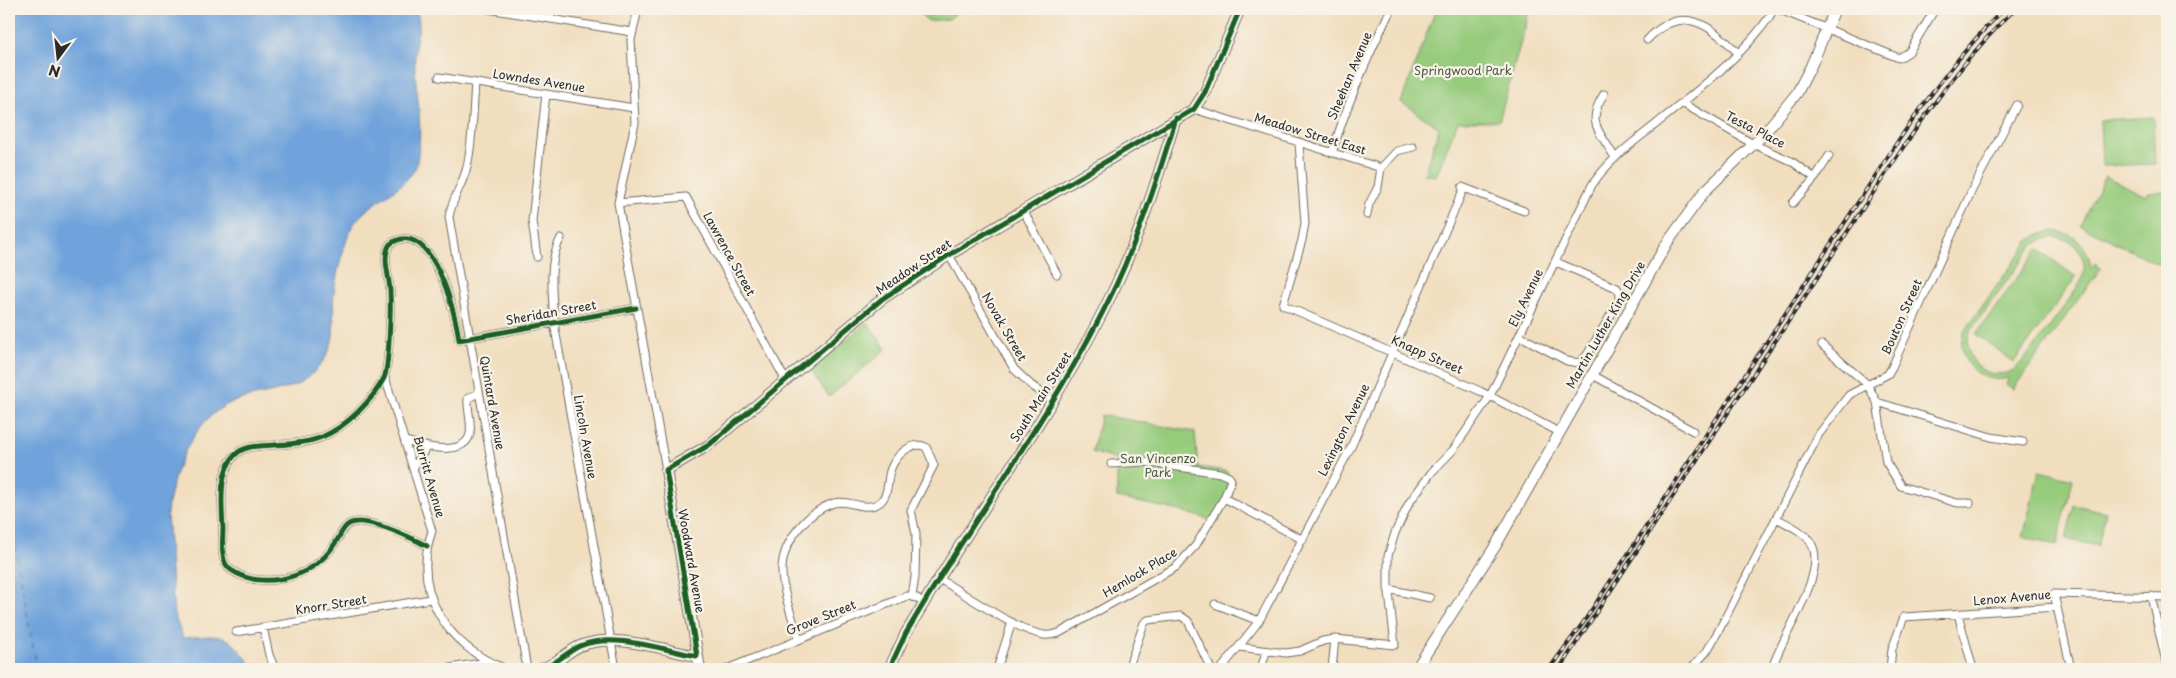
<svg xmlns="http://www.w3.org/2000/svg" width="2176" height="678" font-family="'Playpen Sans',sans-serif">
<rect width="100%" height="100%" fill="#f7f3e8"/>
<filter id="ink" filterUnits="userSpaceOnUse"><feTurbulence type="fractalNoise" baseFrequency=".02" numOctaves="2"/><feDisplacementMap in="SourceGraphic" scale="10" xChannelSelector="R" yChannelSelector="G"/><feConvolveMatrix kernelMatrix="1 2 1 2 8 2 1 2 1" color-interpolation-filters="sRGB"/></filter>
<filter id="wash" filterUnits="userSpaceOnUse"><feTurbulence type="fractalNoise" baseFrequency=".0096" numOctaves="4" result="noise"/><feDisplacementMap in="SourceGraphic" scale="20" xChannelSelector="R" yChannelSelector="G"/><feGaussianBlur stdDeviation="1.12" result="paint"/><feColorMatrix in="noise" values="0 0 0 0 0 0 0 0 0 0 0 0 0 0 0 0 0 1.4 0 .05"/><feComposite in="paint" operator="in"/></filter>
<g filter="url(#wash)">
<rect width="100%" height="100%" fill="#f1debf"/>
<path fill="#96cb7c" stroke="#607b54" fill-rule="evenodd" d="M915,9H961L949,19L928,21Z
M1436,9H1530L1499,121H1458L1436,176L1424,174L1439,128L1401,102Z
M2153,117L2155,164L2102,166L2100,120Z
M2105,176L2146,196L2148,193L2167,191L2166,268L2080,225Z
M2054,231C2076,233 2089,247 2091,268L2095,263L2101,268L2013,389L2006,384L2009,378C1980,385 1956,363 1963,333L2029,241L2038,235ZM2052,237C2075,238 2090,257 2082,280C2073,295 2026,362 2013,370C2001,377 1984,375 1975,363C1967,354 1966,342 1971,330L2030,249L2041,240Z
M2038,249L2076,277L2014,362L1976,334Z
M867,322L886,349L829,397L811,370Z
M1101,415L1195,432L1198,467L1226,471L1235,482L1219,522L1176,510L1117,498V460L1092,452Z
M2039,471L2073,479L2057,545L2023,537Z
M2074,505L2106,512L2098,546L2066,539Z"/>
<path fill="#6fa3db" stroke="#4d6783" d="M9,9H415C423,23 416,35 415,49C413,85 424,116 418,154C417,160 417,168 413,172C396,196 357,207 349,234C343,250 338,268 335,285C329,320 344,343 313,373C291,394 260,392 233,402C193,417 170,476 167,514L174,614L183,638C229,634 225,632 255,669H9Z"/>
<g fill="none" stroke-linecap="round" stroke-linejoin="round">
<path stroke="#435569" stroke-width="1" stroke-dasharray="6 5" stroke-linecap="butt" d="M9,513L37,669"/>
</g>
</g>
<g filter="url(#ink)">
<g fill="none" stroke-linecap="round" stroke-linejoin="round">
<g stroke="#706a5f" stroke-width="9">
<path id="street" d="M488,9L632,32
M638,9L631,40L635,123L618,203L666,470
M1778,9L1899,58L1909,52L1935,9
M1647,40C1681,3 1710,24 1738,53
M439,77L634,108
M475,83C473,109 473,136 468,162C465,182 452,197 449,217L527,669
M1604,94C1585,123 1600,131 1615,158
M1682,103L1753,144L1791,161L1815,178
M1194,109L1381,168L1397,151L1413,147
M1299,143L1305,223L1302,240L1283,305L1480,391L1559,432
M1332,153C1347,103 1368,56 1391,9
M1462,187L1524,211
M618,203L686,197L786,381
M1793,203L1815,178L1829,156
M1023,210L1057,274
M1367,215L1369,204L1378,187L1381,168
M561,238C547,262 553,297 554,323L616,669
M949,255L1014,369L1031,385L1052,400
M537,257L532,221L546,94
M1520,336L1567,361L1579,363L1587,355L1619,301L1620,294L1617,288L1556,262
M1822,345L1867,384L1877,402L1886,462L1901,486L1957,503H1970
M1591,374L1693,431
M385,377L432,531C411,593 448,647 506,669
M1877,402L1991,437L2023,442
M406,441C421,446 464,458 470,434C472,422 467,410 468,398L479,393
M414,467L426,448
M1224,498L1303,540
M427,546C412,538 365,515 349,524C343,527 340,536 336,542C323,563 306,574 282,579C264,582 247,581 231,570C219,562 223,540 223,528C222,506 218,472 235,455C244,445 261,446 274,445C289,444 308,443 322,437C346,427 372,401 384,378C389,368 391,306 390,292C390,277 381,257 390,244C432,215 456,315 459,340L636,308
M938,578C963,593 1017,631 1044,635C1049,636 1054,634 1059,633L1176,567L1196,545L1224,498L1231,480L1229,477L1220,473L1144,462L1111,464
M1388,589L1430,598
M2151,596L2167,666
M1215,604L1259,621
M1958,614L1973,669
M263,627L269,655L275,669
M236,632L430,599
M799,639C793,619 781,589 782,568C783,541 808,511 834,503C850,499 864,512 879,503C889,496 887,481 890,471C895,456 911,440 926,447L934,465L911,510L916,534L915,577L912,596
M1239,647L1286,653L1300,651L1323,641L1335,639L1395,645L1388,584V556L1395,533L1409,503L1431,473L1453,450L1490,396L1592,185C1608,161 1632,143 1655,125C1692,95 1751,50 1774,9
M444,669L487,662
M727,669L907,596L917,598L924,603
M997,669L1012,622
M1128,669L1144,623L1148,620L1181,616L1188,621L1211,669
M1221,669L1259,621L1351,447L1464,188
M1261,669L1266,652
M1332,669L1335,639
M1691,669L1707,651L1719,630L1819,434L1849,395L1888,374L1892,367L1972,190L2017,105
M1772,669C1780,638 1829,572 1811,543C1804,531 1787,524 1776,518
M1890,669L1892,649L1904,617L2057,607
M2071,669L2054,594L2167,597"/>
</g>
<g stroke="#706a5f" stroke-width="12">
<path id="secondary" d="M541,669C556,665 566,652 580,646C613,632 663,650 697,656
M700,669L666,470L709,445L882,299L949,255L1194,109L1205,92L1240,9
M889,669L906,633L924,603C988,497 1063,397 1116,285C1141,231 1159,174 1176,118
M1416,669L1496,545L1667,243L1705,191L1762,136L1797,93L1811,66L1835,9"/>
</g>
<use href="#street" stroke="#fff" stroke-width="7"/>
<use href="#secondary" stroke="#fff" stroke-width="10"/>
<g stroke="#2b2b2b" stroke-width="4">
<path id="rail" d="M1549,669L1583,623L1898,141C1930,95 1963,49 2004,9
M1559,669L1904,146C1938,97 1972,50 2015,9"/>
</g>
<use href="#rail" stroke="#f7f3e8" stroke-width="2" stroke-dasharray="5.5" stroke-linecap="butt"/>
<g stroke="#f7f3e8" stroke-width="8">
<path id="cycleway" d="M427,546C412,538 365,515 349,524C343,527 340,536 336,542C323,563 306,574 282,579C264,582 247,581 231,570C219,562 223,540 223,528C222,506 218,472 235,455C244,445 261,446 274,445C289,444 308,443 322,437C346,427 372,401 384,378C389,368 391,306 390,292C390,277 381,257 390,244C432,215 456,315 459,340L636,308
M541,669C556,665 566,652 580,646C613,632 663,650 697,656L666,470L709,445L882,299L949,255L1194,109L1205,92L1240,9
M889,669L906,633L924,603C988,497 1063,397 1116,285C1141,231 1159,174 1176,118"/>
</g>
<use href="#cycleway" stroke="#1b5e20" stroke-width="5"/>
</g>
</g>
<g text-anchor="middle" stroke-width="4.5" stroke-linejoin="round" paint-order="stroke">
<g font-size="12" fill="#4b5b43" stroke="#f7f3e8">
<text x="1463" y="75">Springwood Park</text>
<text x="1158" y="463">San Vincenzo<tspan x="1158" dy="14">Park</tspan></text>
</g>
<g font-size="12" fill="#2b2b2b" stroke="#f7f3e8">
<text transform="translate(1350 76) rotate(-67)" y="4">Sheehan Avenue</text>
<text transform="translate(539 81) rotate(9)" y="4">Lowndes Avenue</text>
<text transform="translate(1755 130) rotate(27)" y="4">Testa Place</text>
<text transform="translate(1310 134) rotate(17)" y="4">Meadow Street East</text>
<text transform="translate(729 254) rotate(61)" y="4">Lawrence Street</text>
<text transform="translate(914 267) rotate(-34)" y="4">Meadow Street</text>
<text transform="translate(1526 298) rotate(-64)" y="4">Ely Avenue</text>
<text transform="translate(551 313) rotate(-10)" y="4">Sheridan Street</text>
<text transform="translate(1902 317) rotate(-66)" y="4">Bouton Street</text>
<text transform="translate(1606 325) rotate(-60)" y="4">Martin Luther King Drive</text>
<text transform="translate(1004 327) rotate(60)" y="4">Novak Street</text>
<text transform="translate(1427 355) rotate(24)" y="4">Knapp Street</text>
<text transform="translate(1041 397) rotate(-58)" y="4">South Main Street</text>
<text transform="translate(492 403) rotate(80)" y="4">Quintard Avenue</text>
<text transform="translate(1344 430) rotate(-64)" y="4">Lexington Avenue</text>
<text transform="translate(585 437) rotate(80)" y="4">Lincoln Avenue</text>
<text transform="translate(429 477) rotate(74)" y="4">Burritt Avenue</text>
<text transform="translate(691 561) rotate(80)" y="4">Woodward Avenue</text>
<text transform="translate(1140 573) rotate(-31)" y="4">Hemlock Place</text>
<text transform="translate(2012 598) rotate(-5)" y="4">Lenox Avenue</text>
<text transform="translate(331 605) rotate(-9)" y="4">Knorr Street</text>
<text transform="translate(821 618) rotate(-22)" y="4">Grove Street</text>
</g>
</g>
<rect width="2176" height="678" fill="none" stroke="#f7f3e8" stroke-width="30"/>
<g transform="translate(58 58) rotate(195)" stroke="#f7f3e8" stroke-width="4" paint-order="stroke">
<path d="M0-4L9 19L0 12L-9 19Z" fill="#2b2b2b"/>
<text y="-8" font-size="14" font-weight="bold" text-anchor="middle" fill="#2b2b2b">N</text>
</g>
</svg>
